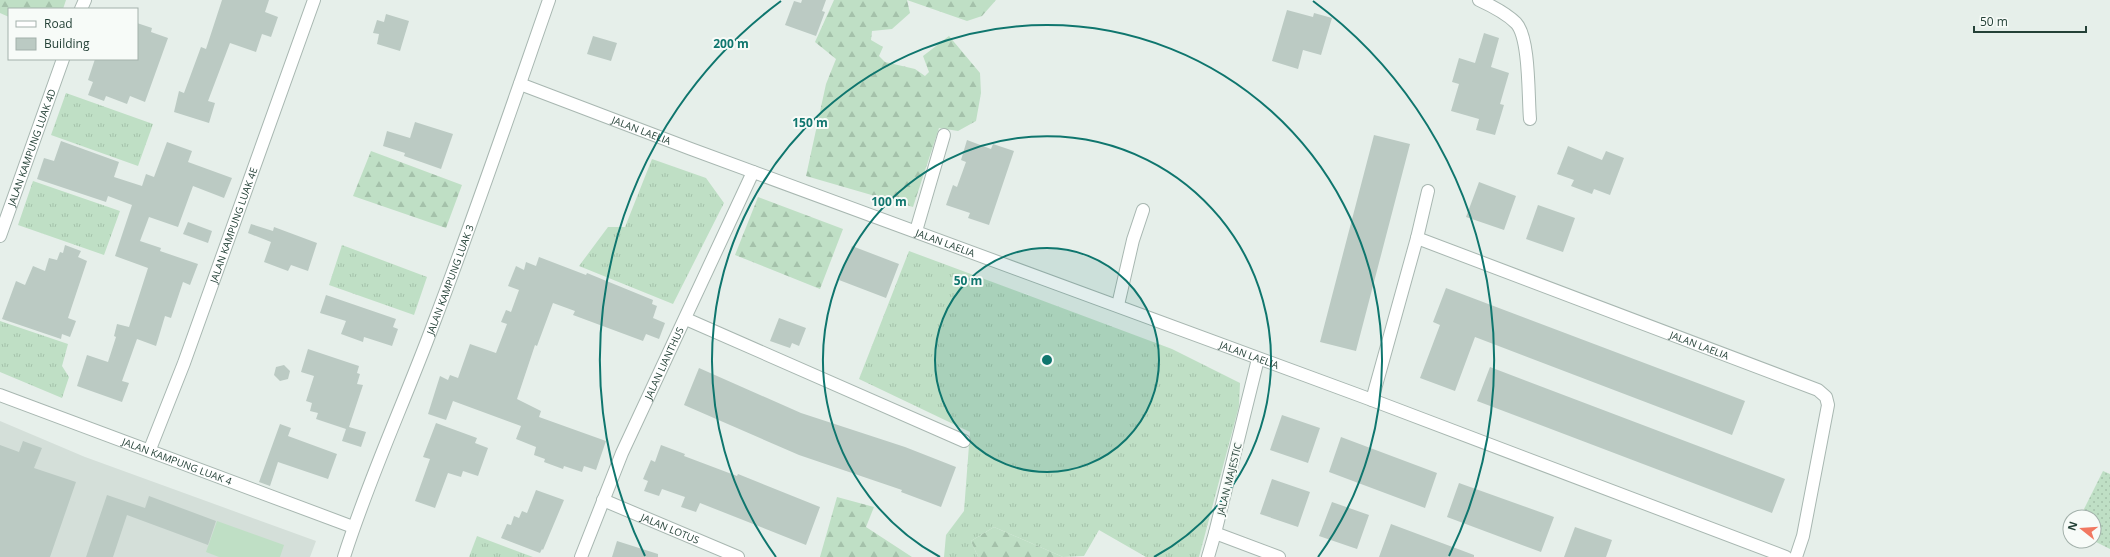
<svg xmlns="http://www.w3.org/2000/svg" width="2110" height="557" font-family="'Open Sans',sans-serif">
<defs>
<pattern id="grass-tufts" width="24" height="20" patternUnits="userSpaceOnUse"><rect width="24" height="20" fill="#bfdfc5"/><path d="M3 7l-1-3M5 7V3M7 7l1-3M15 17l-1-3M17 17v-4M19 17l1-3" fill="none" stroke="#a4c1aa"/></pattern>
<pattern id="forest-firs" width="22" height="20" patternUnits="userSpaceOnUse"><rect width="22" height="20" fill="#bfdfc5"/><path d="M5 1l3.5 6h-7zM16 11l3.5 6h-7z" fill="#a4c1aa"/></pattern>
<pattern id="park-dots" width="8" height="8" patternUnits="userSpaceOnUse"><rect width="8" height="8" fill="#bfdfc5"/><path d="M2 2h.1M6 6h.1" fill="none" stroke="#a4c1aa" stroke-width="1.8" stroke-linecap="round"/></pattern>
</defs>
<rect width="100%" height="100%" fill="#e6efea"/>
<path fill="#d4dfd9" d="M0,421L85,457L316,541L310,557H0Z"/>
<path fill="url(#grass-tufts)" d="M66,93L153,124L138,166L51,135Z
M652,159L706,178L724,203L673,304L579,266L608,227H625Z
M33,181L120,211L104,255L18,225Z
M342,245L427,277L414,315L329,285Z
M909,251L1172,349L1240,383L1239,406L1199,557H1146L1099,530L1084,556L1063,557L994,527L971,541L978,557H944L946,535L964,511L970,432L859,379Z
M0,321L68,344L62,366L69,377L62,398L0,372Z
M477,536L533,557H469Z"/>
<path fill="url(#forest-firs)" d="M0,0H66L63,9H9V17L0,13Z
M834,0H996L982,16L967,21L907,0L910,13L892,29L872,31L871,40L883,47L879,56L885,62L915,69L925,76L929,72L923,56L949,36L980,73L981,93L976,121L958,131L939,128L913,207L806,176L826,84L836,59L815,42Z
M371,151L462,185L446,228L353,196Z
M758,197L843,229L820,289L735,255Z
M837,497L874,507L866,527L912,557H820Z
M994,527L1063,557H978L971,541Z"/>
<path fill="url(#park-dots)" d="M2103,471L2110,474V549L2094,541V517H2080Z"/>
<path fill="#bfdfc5" d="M217,521L284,545L280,557H219L206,552Z"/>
<path fill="#bbcac3" d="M222,0H269L265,12L278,17L271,37L262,34L256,52L230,43L208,101L215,103L209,123L174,112L179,91L184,93L201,47L206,49Z
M802,0H826L822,11L825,12L816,36L785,25L794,1L801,3Z
M1287,10L1313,17L1314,13L1332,18L1321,55L1303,50L1298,69L1272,61Z
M386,14L409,21L400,51L377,44L379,34L373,33L377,20L384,22Z
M137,23L152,28L151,32L168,38L145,102L130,96L127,104L106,96L104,101L88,95L93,82L88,80L95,59H137Z
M1484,33L1499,38L1491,67L1509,73L1500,104L1504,105L1495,135L1476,130L1479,119L1451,111L1459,84L1452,82L1459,58L1475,63Z
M593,36L617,43L611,61L587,54Z
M415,122L453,134L441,169L404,156L405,153L383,146L387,131L410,138Z
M1374,135L1410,144L1356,351L1320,342Z
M967,140L991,149L993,144L1014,151L989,225L968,218L970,213L946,205L953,185L957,187L966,162L961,160Z
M61,141L119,162L114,177L142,186L146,174L154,177L167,142L192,151L188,162L232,178L224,198L193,186L178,227L149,217L140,241L161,248L160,251L198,264L190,285L183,282L171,318L165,316L156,346L137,339L122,381L129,383L122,402L77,386L87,355L108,362L116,337L114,336L117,324L129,327L148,268L115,256L132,205L108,196L106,202L37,179L44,158L54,161Z
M1568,146L1602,160L1606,151L1624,158L1610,195L1594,189L1592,194L1571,186L1574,180L1557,174Z
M1479,182L1516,196L1504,230L1466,217Z
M1538,205L1575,218L1563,252L1526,239Z
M188,222L212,231L208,243L183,234Z
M251,224L273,231L274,227L317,243L308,271L291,265L288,271L264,262L271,242L248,233Z
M65,245L81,251L78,257L87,261L68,318L76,321L70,337L62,334L61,339L2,319L16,281L25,285L33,266L45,271L49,258L57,260L60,252L63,253Z
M852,246L899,264L886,298L839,280Z
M539,257L586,275L587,273L653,300L652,304L657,306L653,318L665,323L659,339L646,334L643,341L573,315L575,311L553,303L537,346L535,345L517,399L541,411L539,417L606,441L596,470L584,466L582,472L564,466L563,469L544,462L545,459L534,455L536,447L516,439L521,426L453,401L446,420L428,414L440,376L448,380L450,375L458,378L470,344L496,353L507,324L501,322L506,310L511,312L519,290L508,286L516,266L524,270L526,262L536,266Z
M1446,288L1745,401L1732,435L1475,337L1455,391L1420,378L1440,325L1433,322Z
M326,295L396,319L393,327L398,329L392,346L364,337L363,342L341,334L346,321L320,313Z
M779,318L806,328L799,346L792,343L790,348L770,341Z
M308,349L359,366L357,373L360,374L357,384L363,385L349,427L366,432L361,447L342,441L346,429L316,419L318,413L310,411L312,403L306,401L314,376L301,372Z
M284,365L290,371L288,379L280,381L274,375L276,367Z
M1490,367L1785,479L1772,513L1477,401Z
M699,368L801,413L905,447L956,467L941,507L901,492L902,490L799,455L684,405Z
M1282,415L1320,428L1308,463L1270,450Z
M436,423L477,438L475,443L488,448L478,476L463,471L461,477L448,473L435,508L415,501L430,459L423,457Z
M280,424L291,428L288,436L337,454L328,479L278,462L270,486L259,482Z
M1341,437L1437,473L1425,508L1329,472Z
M23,441L42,448L34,468L76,482L50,557H0V445L19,452Z
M661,445L685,454L684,456L737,476L738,474L820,507L806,545L700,503L696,512L681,507L685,497L662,489L659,496L644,491L648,481L643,479L651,460L655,462Z
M1272,479L1310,492L1298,527L1260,514Z
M1459,483L1554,517L1541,552L1447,517Z
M536,490L564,500L543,550L542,549L540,553L501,538L507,524L511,525L514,516L519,518L522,511L527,513Z
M107,495L145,508L149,496L216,521L208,545L127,515L113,557H86Z
M1332,502L1369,515L1357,549L1319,536Z
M1391,524L1474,555V557H1379Z
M1575,527L1612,540L1606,557H1564Z
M617,541L658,554V557H612Z"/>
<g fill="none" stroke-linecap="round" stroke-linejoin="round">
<g stroke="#a8b7b1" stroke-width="14">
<g id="minor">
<path d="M1479,0C1492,6 1506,13 1516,23C1530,38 1528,97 1530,119"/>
<path d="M81,9L85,0"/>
<path id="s1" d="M520,84L691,149L1372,400L1786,557"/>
<path d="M916,231L944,135"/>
<path id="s2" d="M0,236L63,59"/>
<path id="s3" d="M1417,238L1818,390L1826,397L1828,405L1803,536L1796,557"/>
<path d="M1118,305L1133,240L1143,210"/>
<path d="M686,319L964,441"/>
<path d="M1258,359L1215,533L1279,557"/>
<path id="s4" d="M0,395L353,527"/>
<path d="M1372,400L1417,238L1428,191"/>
<path id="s5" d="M150,449L184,363L314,0"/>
<path id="s6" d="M603,500L738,557"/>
<path id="s7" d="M344,557C369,478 404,403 433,325C474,218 511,109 549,0"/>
<path id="s8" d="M581,557L622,453L753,172"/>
<path d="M1208,557L1215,533"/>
</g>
</g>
<use href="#minor" stroke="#fff" stroke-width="12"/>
</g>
<circle cx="1047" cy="360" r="112" fill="#0f766e" fill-opacity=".12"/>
<g fill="none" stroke="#0f766e" stroke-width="2">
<circle cx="1047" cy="360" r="112"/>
<path d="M940 557A224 224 0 1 1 1154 557"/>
<path d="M776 557A335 335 0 1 1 1318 557"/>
<path d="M645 556A447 447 0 0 1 781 1M1313 1A447 447 0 0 1 1449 556"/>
</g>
<g text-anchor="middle" stroke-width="4" stroke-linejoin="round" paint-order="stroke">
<g font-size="10" fill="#244137" stroke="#f7fbf8">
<text dy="4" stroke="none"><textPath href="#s1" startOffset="130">JALAN LAELIA</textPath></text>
<text dy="4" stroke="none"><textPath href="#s2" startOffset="94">JALAN KAMPUNG LUAK 4D</textPath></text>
<text dy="4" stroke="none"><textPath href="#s5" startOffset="239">JALAN KAMPUNG LUAK 4E</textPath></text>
<text dy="4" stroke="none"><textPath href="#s1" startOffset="454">JALAN LAELIA</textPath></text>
<text dy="4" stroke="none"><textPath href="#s7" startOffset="297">JALAN KAMPUNG LUAK 3</textPath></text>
<text dy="4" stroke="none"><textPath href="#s3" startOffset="302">JALAN LAELIA</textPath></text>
<text dy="4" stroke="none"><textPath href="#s1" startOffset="778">JALAN LAELIA</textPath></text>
<text dy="4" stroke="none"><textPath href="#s8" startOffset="211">JALAN LIANTHUS</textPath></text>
<text dy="4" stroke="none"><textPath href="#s4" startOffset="189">JALAN KAMPUNG LUAK 4</textPath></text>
<text transform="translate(1229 479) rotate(-76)" y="4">JALAN MAJESTIC</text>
<text dy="4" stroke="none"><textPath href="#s6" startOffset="73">JALAN LOTUS</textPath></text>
</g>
</g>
<circle cx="1047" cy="360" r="6" fill="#0f766e" stroke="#f7fbf8" stroke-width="2"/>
<g font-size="12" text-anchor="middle" font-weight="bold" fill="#0f766e" stroke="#f7fbf8" stroke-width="4" stroke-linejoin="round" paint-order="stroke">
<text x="731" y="48">200 m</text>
<text x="810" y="127">150 m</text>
<text x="889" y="206">100 m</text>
<text x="968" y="285">50 m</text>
</g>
<rect x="8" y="8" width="130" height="52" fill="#f7fbf8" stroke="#a3b1ab"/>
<rect x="16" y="21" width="20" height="6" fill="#ffffff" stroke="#a3b1ab"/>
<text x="44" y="28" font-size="12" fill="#244137">Road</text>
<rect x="16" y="38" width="20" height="12" fill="#bbcac3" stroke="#a3b1ab"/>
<text x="44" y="48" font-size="12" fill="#244137">Building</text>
<g transform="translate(2082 529) rotate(287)"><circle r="19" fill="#f7fbf8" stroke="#a3b1ab"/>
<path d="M0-3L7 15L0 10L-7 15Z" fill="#f17861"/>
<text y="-6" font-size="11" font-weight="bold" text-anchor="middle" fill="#244137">N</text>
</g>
<path d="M1974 26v6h112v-6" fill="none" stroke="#244137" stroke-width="2"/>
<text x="1980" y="26" font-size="12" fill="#244137" stroke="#f7fbf8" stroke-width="3" paint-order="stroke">50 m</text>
</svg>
